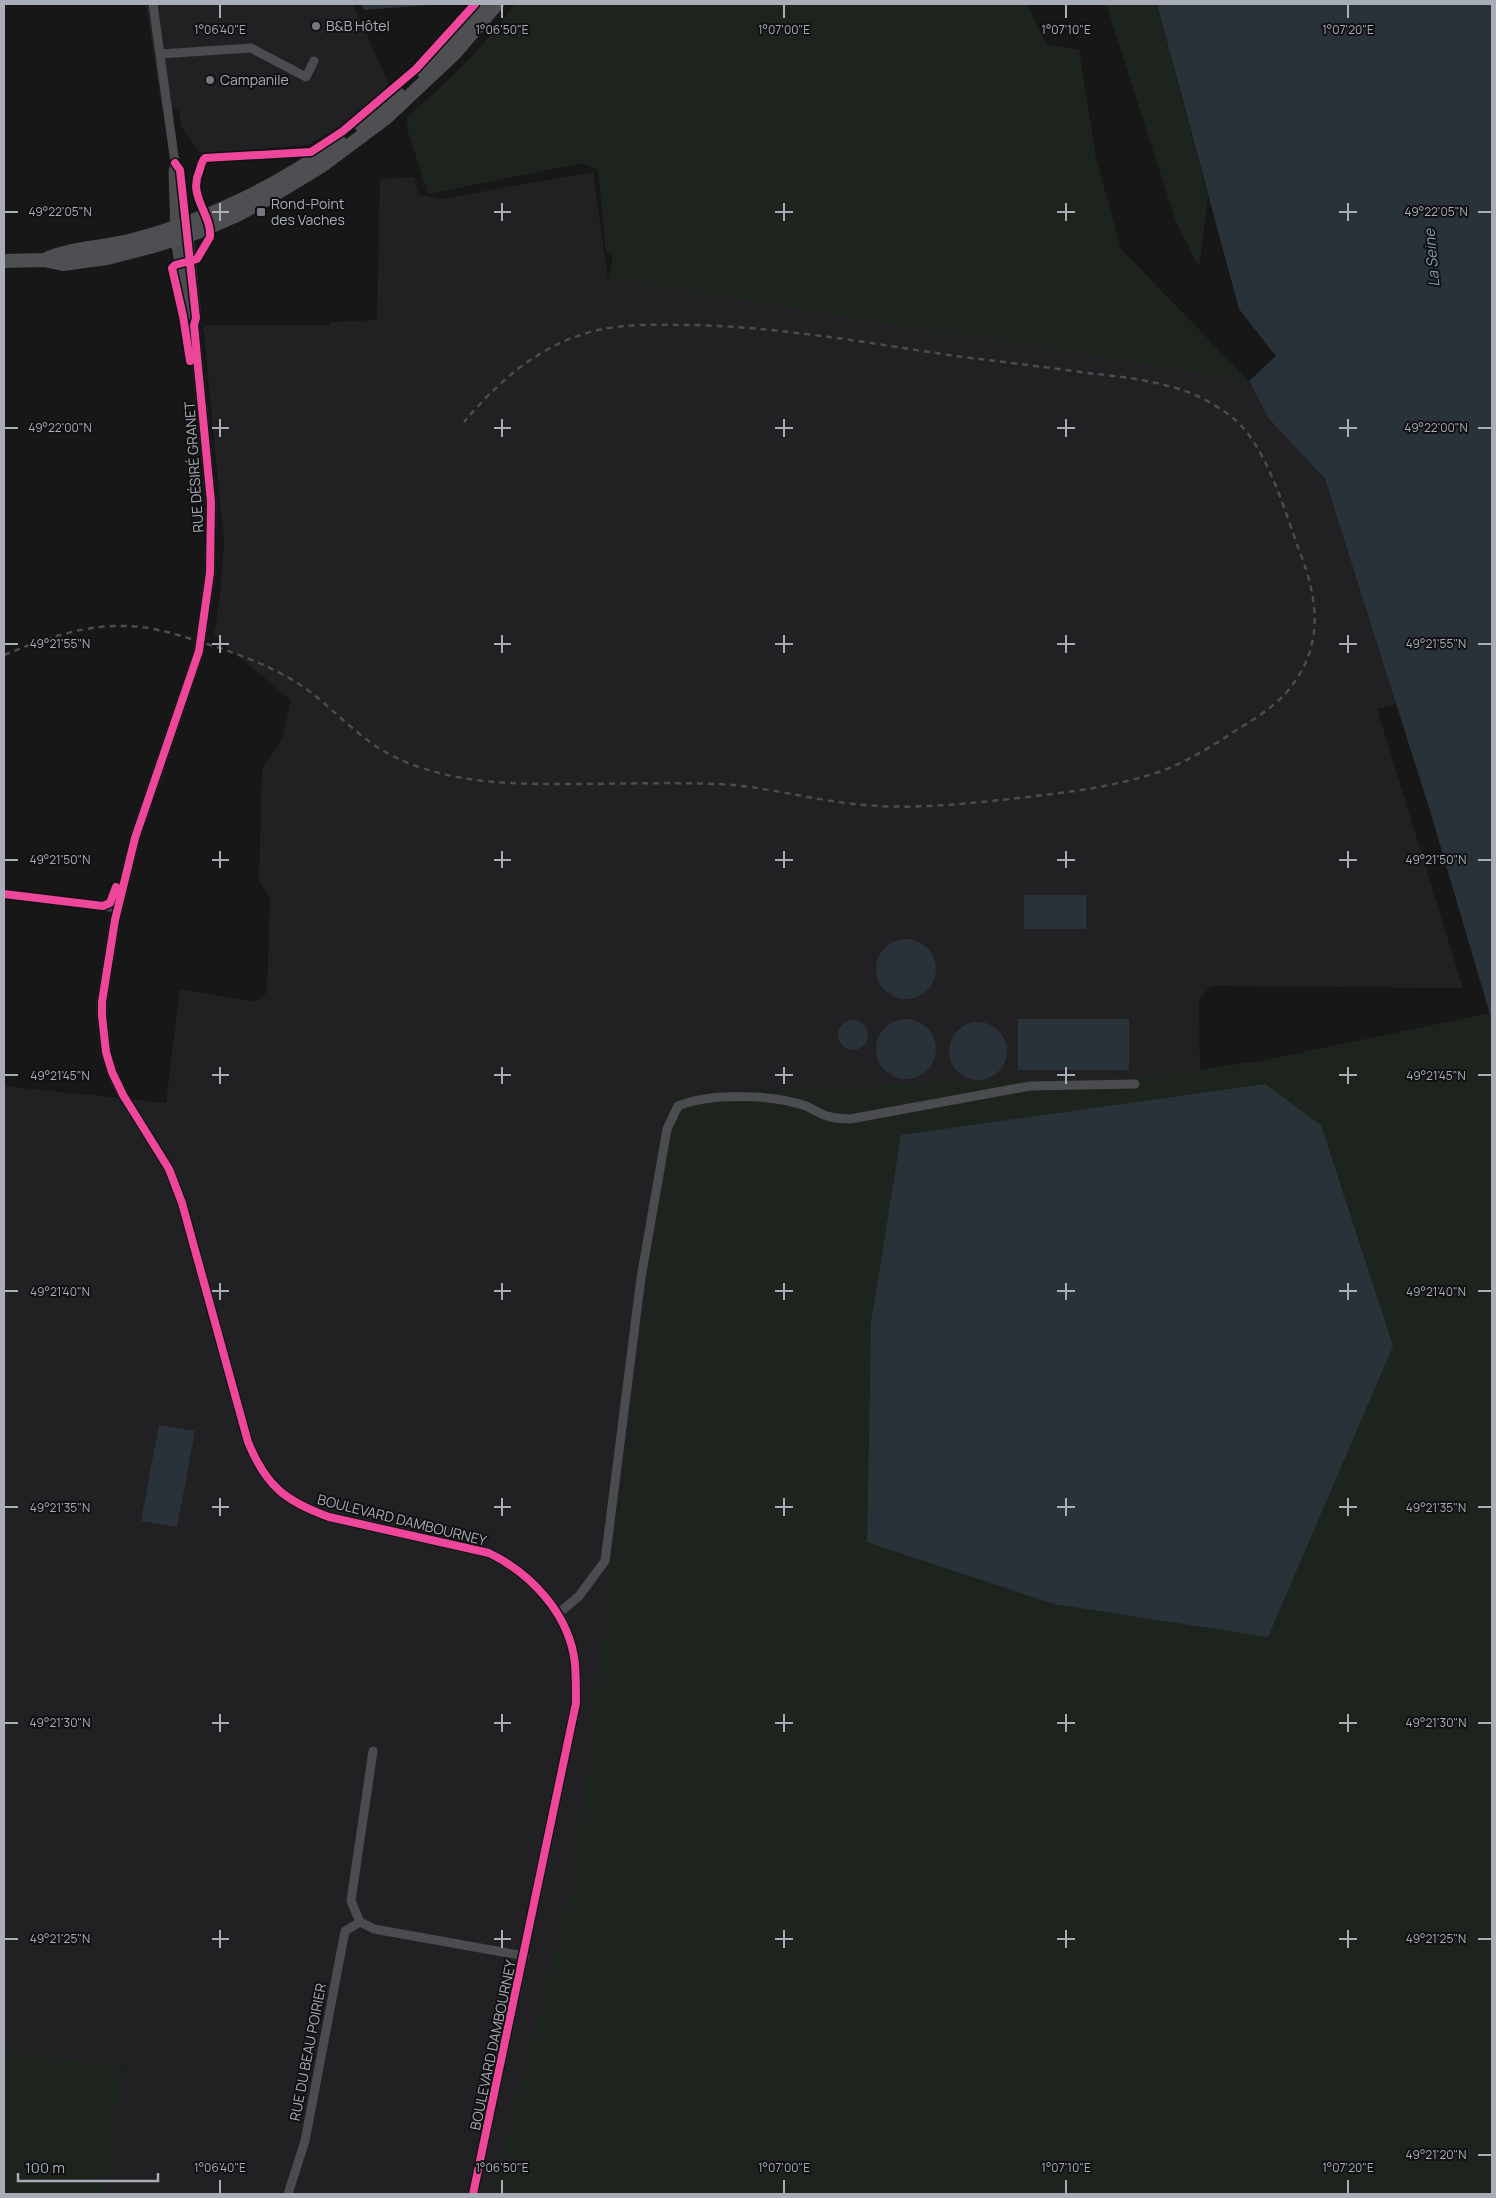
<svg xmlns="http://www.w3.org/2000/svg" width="1496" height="2198" font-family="Manrope,sans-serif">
<rect width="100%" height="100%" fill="#171717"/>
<path fill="#212123" d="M162,4H353L390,87L343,125L308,145L201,154L181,127L179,109L162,110L146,6Z
M593,172L608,279L1249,381L1269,419L1325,479L1397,704L1377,709L1463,988L1211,986L1199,999L1200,1073L1157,1087L1018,1078L637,1389L609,1580L574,1877L491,2194H105L124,2065L4,2053V1086L166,1103L180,989L255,1002L267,992L270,898L259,881L262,769L282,739L291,700L214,636L220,595L224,542L203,325H329L330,322L377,320L380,179L414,177L419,195L441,199Z"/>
<path fill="#1d241e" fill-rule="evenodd" d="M515,4H1027L1046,44L1079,50L1096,158L1121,249L1249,381L608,279L613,258L606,251L598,170L582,163L428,194L408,132L407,117C447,83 484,47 515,4Z
M1106,4H1157L1208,197L1199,267L1176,222Z
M1490,1013L1492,1021V2194H491L574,1877L609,1580L637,1389L670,1095L1018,1078H1136L1260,1061ZM901,1135L867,1542L871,1322Z
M4,2053L124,2065L105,2194H4Z"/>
<path fill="#2a3239" d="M361,4H440L364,10Z
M1157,4H1492V1021L1431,814L1325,479L1269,419L1249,381L1276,356L1239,309Z
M1024,895H1086V929H1024Z
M876 969a30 30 0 1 1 60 0a30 30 0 1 1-60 0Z
M1018,1019H1129V1070H1018Z
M876 1049a30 30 0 1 1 60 0a30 30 0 1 1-60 0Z
M838 1035a15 15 0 1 1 30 0a15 15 0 1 1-30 0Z
M949 1051a29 29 0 1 1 58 0a29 29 0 1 1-58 0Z
M1265,1084L1321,1125L1393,1346L1268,1637L1054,1604L867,1542L871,1322L901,1135Z
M159,1425L195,1431L177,1527L141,1521Z"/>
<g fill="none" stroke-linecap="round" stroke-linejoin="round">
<path stroke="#4b4c50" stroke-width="9" d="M153,4L175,163L173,171L175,232
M160,54L251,48L306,77L314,61
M175,163L180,170L186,223
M4,894L118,908
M558,1614L579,1596L605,1561L641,1278L667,1129L678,1106C711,1093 773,1094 806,1106C813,1109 820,1114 827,1116C834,1119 843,1118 850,1119L1030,1086L1135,1084
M373,1751L351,1901L360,1922L374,1929L525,1956
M288,2194L305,2141L345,1931L360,1922"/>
<path stroke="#4b4c50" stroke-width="11" d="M187,228L196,318L194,325L211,502L210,573L199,651L135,838L115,920L102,1002V1016L106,1052L112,1072L123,1095L169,1169L182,1203L248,1442C266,1486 285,1501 329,1517L489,1553C532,1574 570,1615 575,1664C576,1677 576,1690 576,1703L473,2194
M176,239L189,319L194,325"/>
<path stroke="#4d4f52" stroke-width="14" d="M423,71L450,44L484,4
M361,125L398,94
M44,260C72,247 103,248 133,240C205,221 279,186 339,141
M4,261L44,260L63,264L107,258L150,247L198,232L239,214L267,199L323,165L386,118L455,53L497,4"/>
<path stroke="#4b4c4f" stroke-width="2.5" stroke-dasharray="6 5" stroke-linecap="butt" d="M4,655C50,636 98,620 148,628C173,632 196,641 220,648C251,659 282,671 309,691C329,706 346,724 366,739C385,754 409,765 432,771C477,784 522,784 568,784C617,784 667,782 717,784C767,786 814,801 864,805C909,809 955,805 1000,800C1054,794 1107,789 1159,772C1186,762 1211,747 1235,731C1253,720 1271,709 1285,694C1323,651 1320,606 1301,555C1284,511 1267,442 1228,414C1211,402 1192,392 1172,387C1145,379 1115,376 1087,373C1045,367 1004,362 963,357C873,344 784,327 692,325C660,325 626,323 594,331C539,345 500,380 464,422"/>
<g stroke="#111113" stroke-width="11">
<path id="cycleway" d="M175,163L180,170L196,318L194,325L211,502L210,573L199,651L135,838L115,920L102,1002V1016L106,1052L112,1072L123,1095L169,1169L182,1203L248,1442C266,1486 285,1501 329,1517L489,1553C532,1574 570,1615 575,1664C576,1677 576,1690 576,1703L473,2194
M190,361L183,316L172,268L175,265L197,259L210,237C212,215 188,196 199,172C201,167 201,162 205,158L311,152L343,131L416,69L475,4
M4,894L103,906L110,903L116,887"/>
</g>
<use href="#cycleway" stroke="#ed469a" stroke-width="8"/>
</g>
<path fill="none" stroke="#a8adb8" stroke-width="2" d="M220,5V18M502,5V18M784,5V18M1066,5V18M1348,5V18M220,203V221M502,203V221M784,203V221M1066,203V221M1348,203V221M5,212H18M212,212H229M494,212H511M775,212H793M1057,212H1075M1339,212H1357M1478,212H1491M220,419V437M502,419V437M784,419V437M1066,419V437M1348,419V437M5,428H18M212,428H229M494,428H511M775,428H793M1057,428H1075M1339,428H1357M1478,428H1491M220,635V653M502,635V653M784,635V653M1066,635V653M1348,635V653M5,644H18M212,644H229M494,644H511M775,644H793M1057,644H1075M1339,644H1357M1478,644H1491M220,851V868M502,851V868M784,851V868M1066,851V868M1348,851V868M5,860H18M212,860H229M494,860H511M775,860H793M1057,860H1075M1339,860H1357M1478,860H1491M220,1067V1084M502,1067V1084M784,1067V1084M1066,1067V1084M1348,1067V1084M5,1075H18M212,1075H229M494,1075H511M775,1075H793M1057,1075H1075M1339,1075H1357M1478,1075H1491M220,1283V1300M502,1283V1300M784,1283V1300M1066,1283V1300M1348,1283V1300M5,1291H18M212,1291H229M494,1291H511M775,1291H793M1057,1291H1075M1339,1291H1357M1478,1291H1491M220,1498V1516M502,1498V1516M784,1498V1516M1066,1498V1516M1348,1498V1516M5,1507H18M212,1507H229M494,1507H511M775,1507H793M1057,1507H1075M1339,1507H1357M1478,1507H1491M220,1714V1732M502,1714V1732M784,1714V1732M1066,1714V1732M1348,1714V1732M5,1723H18M212,1723H229M494,1723H511M775,1723H793M1057,1723H1075M1339,1723H1357M1478,1723H1491M220,1930V1948M502,1930V1948M784,1930V1948M1066,1930V1948M1348,1930V1948M5,1939H18M212,1939H229M494,1939H511M775,1939H793M1057,1939H1075M1339,1939H1357M1478,1939H1491M1478,2155H1491M220,2180V2193M502,2180V2193M784,2180V2193M1066,2180V2193M1348,2180V2193"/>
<g fill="#757880" stroke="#111113" stroke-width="2">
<circle cx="316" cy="26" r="5"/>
<circle cx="210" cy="80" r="5"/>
<rect x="256" y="207" width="10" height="10" rx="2.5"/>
</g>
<g text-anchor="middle" stroke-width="4" stroke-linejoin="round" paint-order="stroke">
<g font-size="14" fill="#a8adb8" stroke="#111113" text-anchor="start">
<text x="326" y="31">B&amp;B Hôtel</text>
<text x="220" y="85">Campanile</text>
<text x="271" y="209">Rond-Point<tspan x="271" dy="16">des Vaches</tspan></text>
</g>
<g font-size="14" fill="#a8adb8" stroke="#111113">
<text transform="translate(194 467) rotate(-94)" y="5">RUE DÉSIRÉ GRANET</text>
<text transform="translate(402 1520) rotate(14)" y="5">BOULEVARD DAMBOURNEY</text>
<text transform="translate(493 2045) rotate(-78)" y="5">BOULEVARD DAMBOURNEY</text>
<text transform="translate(308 2052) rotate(-79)" y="5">RUE DU BEAU POIRIER</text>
</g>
<g font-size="15" font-style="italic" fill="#7f9bb3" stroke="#111113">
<text transform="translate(1432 258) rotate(-95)" y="5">La Seine</text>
</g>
</g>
<g font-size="12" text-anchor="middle" fill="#a8adb8" stroke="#111113" stroke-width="4" stroke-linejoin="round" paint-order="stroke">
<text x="220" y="34">1°06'40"E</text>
<text x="502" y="34">1°06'50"E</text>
<text x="784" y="34">1°07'00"E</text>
<text x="1066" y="34">1°07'10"E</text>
<text x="1348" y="34">1°07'20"E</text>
<text x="60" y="216">49°22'05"N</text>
<text x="1436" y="216">49°22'05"N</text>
<text x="60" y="432">49°22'00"N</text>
<text x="1436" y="432">49°22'00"N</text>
<text x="60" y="648">49°21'55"N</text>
<text x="1436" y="648">49°21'55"N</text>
<text x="60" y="864">49°21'50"N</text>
<text x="1436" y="864">49°21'50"N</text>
<text x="60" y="1080">49°21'45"N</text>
<text x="1436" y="1080">49°21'45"N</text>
<text x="60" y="1296">49°21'40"N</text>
<text x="1436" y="1296">49°21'40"N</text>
<text x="60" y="1512">49°21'35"N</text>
<text x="1436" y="1512">49°21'35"N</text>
<text x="60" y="1727">49°21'30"N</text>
<text x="1436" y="1727">49°21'30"N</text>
<text x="60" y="1943">49°21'25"N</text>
<text x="1436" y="1943">49°21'25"N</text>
<text x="1436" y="2159">49°21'20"N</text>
<text x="220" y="2172">1°06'40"E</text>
<text x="502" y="2172">1°06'50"E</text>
<text x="784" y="2172">1°07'00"E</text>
<text x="1066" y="2172">1°07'10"E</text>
<text x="1348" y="2172">1°07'20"E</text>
</g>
<rect width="1496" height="2198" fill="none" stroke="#a8adb8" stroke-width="10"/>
<path d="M18 2173v8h140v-8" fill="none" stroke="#a8adb8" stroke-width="2.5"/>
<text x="25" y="2173" font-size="15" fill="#a8adb8" stroke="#111113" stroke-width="4" paint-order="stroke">100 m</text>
</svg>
